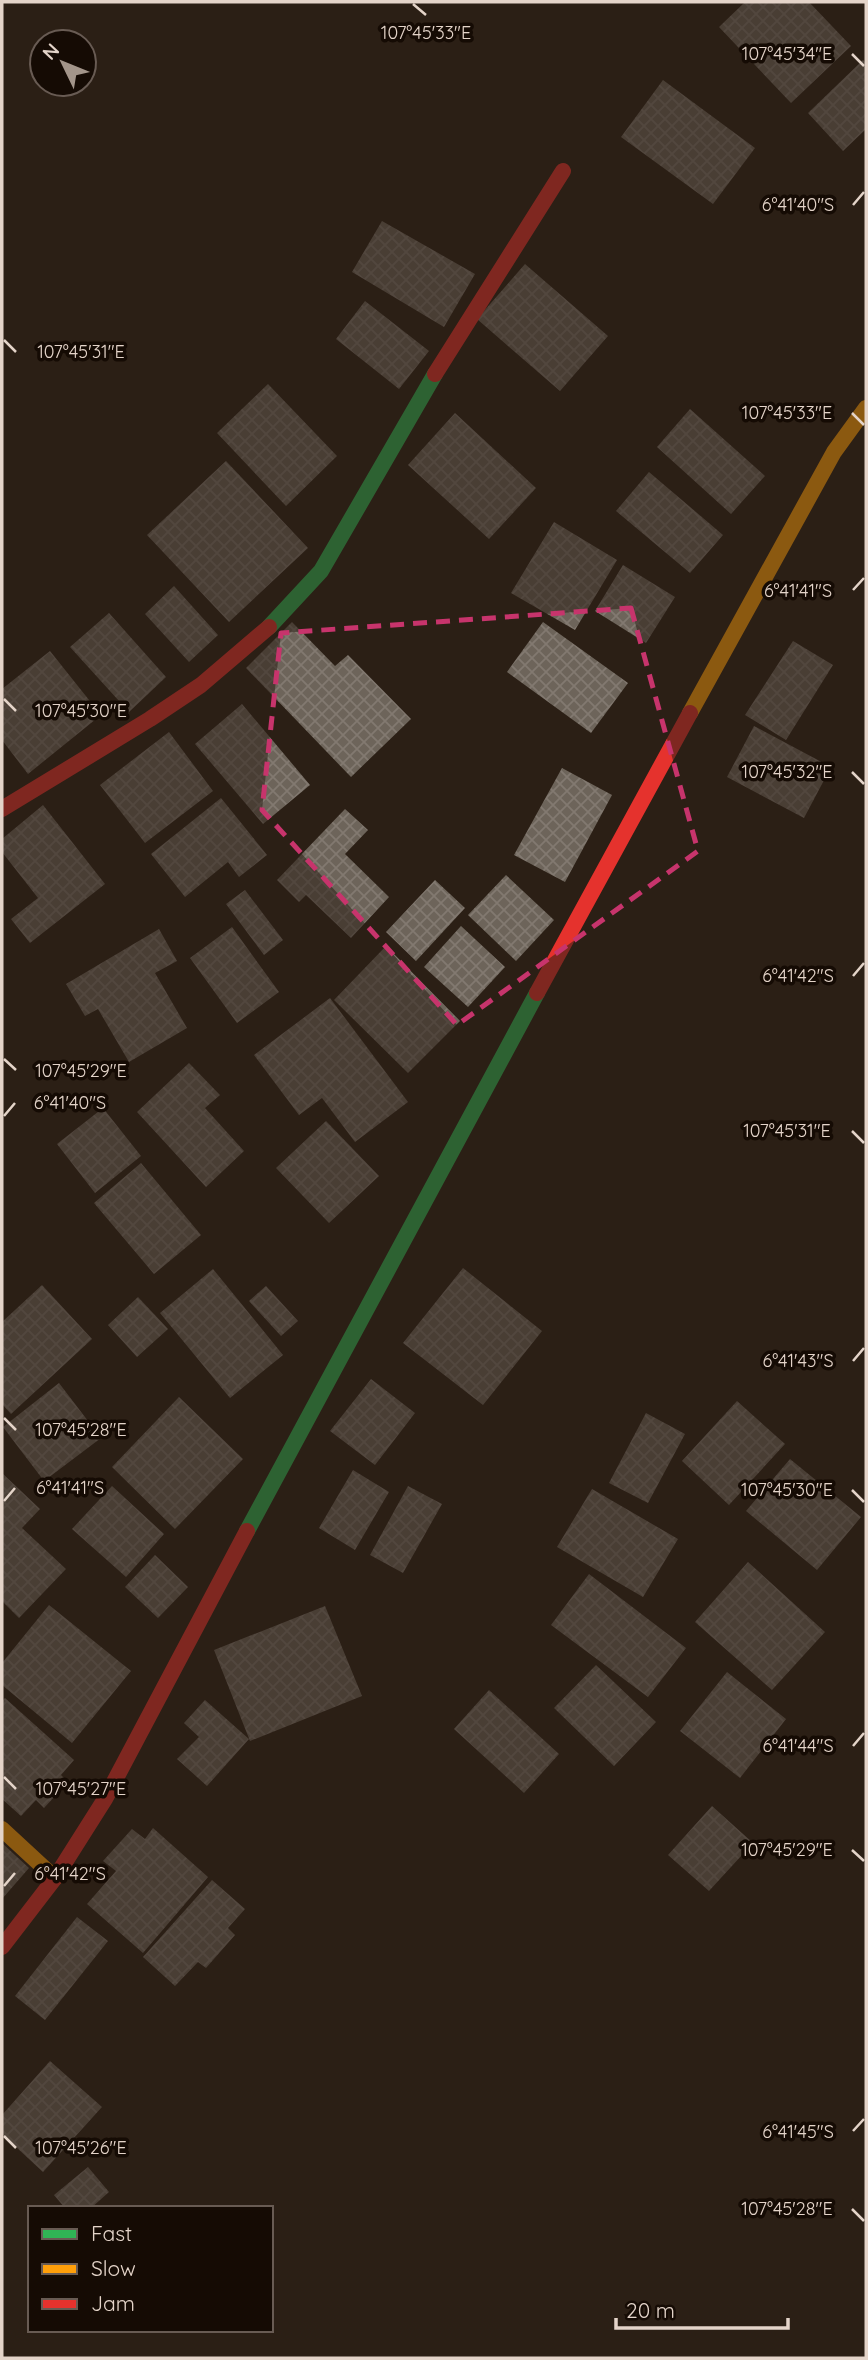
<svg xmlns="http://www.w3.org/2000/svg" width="868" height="2360" font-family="Quicksand,sans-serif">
<defs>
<pattern id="building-cross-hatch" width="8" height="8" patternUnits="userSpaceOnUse" patternTransform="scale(1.75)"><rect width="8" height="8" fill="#6d645a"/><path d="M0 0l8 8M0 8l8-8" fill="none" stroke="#827970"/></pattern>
</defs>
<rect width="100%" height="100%" fill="#2b1f15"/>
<path fill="url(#building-cross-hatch)" d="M745,2H809L851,46L791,103L719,27Z
M863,60L866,63V129L843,151L808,113Z
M663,80L755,148L713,204L621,137Z
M382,221L475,274L444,327L352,272Z
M525,264L608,336L560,391L477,319Z
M365,301L429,351L399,389L336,339Z
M268,384L337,456L286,506L217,433Z
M690,409L765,476L731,514L657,447Z
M455,413L536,488L489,539L408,465Z
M226,461L308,548L229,622L147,535Z
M649,472L723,535L690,573L616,511Z
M554,522L617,560L575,630L511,593Z
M623,565L675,597L646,643L595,611Z
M174,586L218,635L189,662L145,614Z
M109,613L166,677L129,712L70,647Z
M292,622L335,666L348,655L411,719L351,777L246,668Z
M543,622L628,683L591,733L507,672Z
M793,641L833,665L786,740L745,715Z
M50,651L101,715L28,774L2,740V689Z
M242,704L310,785L263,824L195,744Z
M754,726L831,767L804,818L727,777Z
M169,732L213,791L145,843L100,785Z
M562,768L612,795L565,882L514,855Z
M221,798L267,855L239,877L228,862L185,897L151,854Z
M43,805L105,884L30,943L11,919L38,898L2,852V839Z
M345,809L368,830L345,854L389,897L351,938L306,895L299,902L277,880Z
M506,875L554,920L516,961L468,915Z
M435,880L465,908L416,961L386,932Z
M245,890L283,940L264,955L226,904Z
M461,926L505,967L468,1007L424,967Z
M232,927L279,992L237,1023L190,958Z
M159,929L177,961L155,973L187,1028L129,1062L98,1009L85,1016L66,984Z
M386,946L460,1021L408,1073L334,1000Z
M330,998L408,1102L355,1142L322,1098L299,1115L254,1055Z
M189,1063L220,1095L205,1108L244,1151L206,1187L137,1112Z
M103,1108L141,1156L95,1193L57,1144Z
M326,1121L379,1176L329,1223L276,1168Z
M141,1163L201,1235L154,1274L94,1203Z
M463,1268L542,1331L483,1405L403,1343Z
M213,1269L283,1355L230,1398L160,1313Z
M42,1285L92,1339L11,1414L2,1404V1322Z
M266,1286L298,1321L281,1336L249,1301Z
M138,1297L168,1329L137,1357L108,1325Z
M371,1379L415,1413L375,1465L330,1431Z
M59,1383L101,1438L44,1481L3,1427Z
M179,1397L243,1459L175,1529L112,1467Z
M737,1401L785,1444L729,1505L682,1461Z
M646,1413L685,1434L648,1503L609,1483Z
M790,1459L861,1517L817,1570L746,1511Z
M353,1470L389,1492L355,1550L319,1528Z
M2,1473L40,1509L22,1528L66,1569L19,1618L2,1601Z
M112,1486L164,1534L126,1577L72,1529Z
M408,1486L442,1504L403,1573L370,1555Z
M592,1489L678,1539L643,1597L557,1547Z
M155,1555L188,1587L158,1618L125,1587Z
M748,1562L825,1632L772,1690L695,1622Z
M589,1574L686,1648L648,1697L551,1625Z
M49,1605L131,1671L72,1743L2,1685V1663Z
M325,1606L362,1696L250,1741L214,1650Z
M596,1665L656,1722L614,1766L554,1708Z
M727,1672L786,1719L740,1778L680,1731Z
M489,1690L559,1754L524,1793L454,1729Z
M5,1698L74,1760L61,1775L68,1782L44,1808L36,1800L21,1816L2,1799V1701Z
M205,1700L249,1739L207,1786L177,1759L199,1737L184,1723Z
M712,1806L753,1843L709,1891L668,1855Z
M153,1828L208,1877L143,1953L87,1904L116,1871L103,1861L132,1829L145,1839Z
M2,1843L29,1868L2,1899Z
M212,1880L245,1909L228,1928L235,1935L206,1968L198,1962L175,1986L143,1957Z
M77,1917L108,1941L45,2020L15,1996Z
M50,2061L102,2107L43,2172L2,2134V2115Z
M88,2167L109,2192L91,2208H65L54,2195Z"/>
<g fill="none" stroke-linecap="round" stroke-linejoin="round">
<path stroke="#30b455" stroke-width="16" d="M269,627L321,571L435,374
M247,1531L537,993"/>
<path stroke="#ff9f0a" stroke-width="16" d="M690,713L834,452L866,408
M2,1829L55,1878"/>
<path stroke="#e5322d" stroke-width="16" d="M435,374L563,171
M2,809L150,719L201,685L269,627
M537,993L690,713
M2,1947L55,1878L105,1799L247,1531"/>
</g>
<path d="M0 0H868V2360H0ZM631,608L698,851L457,1025L262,810L281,633Z" fill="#2b1f15" fill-opacity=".55" fill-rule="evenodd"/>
<path fill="none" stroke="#c7346c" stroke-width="5" stroke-dasharray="14 9" stroke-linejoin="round" d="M631,608L698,851L457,1025L262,810L281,633Z"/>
<path fill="none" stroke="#e4d4c9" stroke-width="2.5" d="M413,4L426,15M852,54L864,66M853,205L864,192M4,340L16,352M852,413L864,425M853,590L864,578M4,699L16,711M852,772L864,784M853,976L864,963M4,1059L16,1070M4,1116L15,1103M852,1131L864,1143M853,1361L864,1348M4,1418L16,1430M852,1490L864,1502M4,1501L15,1488M853,1746L864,1733M4,1777L16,1789M852,1850L864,1861M4,1886L15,1873M853,2131L864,2119M4,2136L16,2148M852,2209L864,2221"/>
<g font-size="18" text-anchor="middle" fill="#e4d4c9" stroke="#150b04" stroke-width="7" stroke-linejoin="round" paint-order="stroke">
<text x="426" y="39">107°45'33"E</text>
<text x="787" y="60">107°45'34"E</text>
<text x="798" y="211">6°41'40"S</text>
<text x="81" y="358">107°45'31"E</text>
<text x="787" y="419">107°45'33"E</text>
<text x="798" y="597">6°41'41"S</text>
<text x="81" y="717">107°45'30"E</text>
<text x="787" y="778">107°45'32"E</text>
<text x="798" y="982">6°41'42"S</text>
<text x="81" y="1077">107°45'29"E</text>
<text x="70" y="1109">6°41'40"S</text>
<text x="787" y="1137">107°45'31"E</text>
<text x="798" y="1367">6°41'43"S</text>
<text x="81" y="1436">107°45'28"E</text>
<text x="70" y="1494">6°41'41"S</text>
<text x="787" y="1496">107°45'30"E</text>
<text x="798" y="1752">6°41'44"S</text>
<text x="81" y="1795">107°45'27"E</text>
<text x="787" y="1856">107°45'29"E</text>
<text x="70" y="1880">6°41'42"S</text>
<text x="798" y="2138">6°41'45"S</text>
<text x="81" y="2154">107°45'26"E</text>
<text x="787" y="2215">107°45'28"E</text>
</g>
<rect width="868" height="2360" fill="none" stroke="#e4d4c9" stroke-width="7"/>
<rect x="28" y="2206" width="245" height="126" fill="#150b04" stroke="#685b53" stroke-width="2"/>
<rect x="42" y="2229" width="35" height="10" fill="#30b455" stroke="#685b53" stroke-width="2"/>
<text x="91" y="2241" font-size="21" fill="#e4d4c9">Fast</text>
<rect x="42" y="2264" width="35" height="10" fill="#ff9f0a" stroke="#685b53" stroke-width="2"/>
<text x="91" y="2276" font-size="21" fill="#e4d4c9">Slow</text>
<rect x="42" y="2299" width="35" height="10" fill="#e5322d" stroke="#685b53" stroke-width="2"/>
<text x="91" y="2311" font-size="21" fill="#e4d4c9">Jam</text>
<g transform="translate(63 63) rotate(313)"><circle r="33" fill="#150b04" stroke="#685b53" stroke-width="2"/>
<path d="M0-5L12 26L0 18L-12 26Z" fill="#a3958a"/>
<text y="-10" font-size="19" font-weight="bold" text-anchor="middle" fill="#e4d4c9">N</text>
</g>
<path d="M616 2318v10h172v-10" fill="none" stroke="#e4d4c9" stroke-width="3.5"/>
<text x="626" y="2318" font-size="21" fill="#e4d4c9" stroke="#150b04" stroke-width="5" paint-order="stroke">20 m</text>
</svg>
